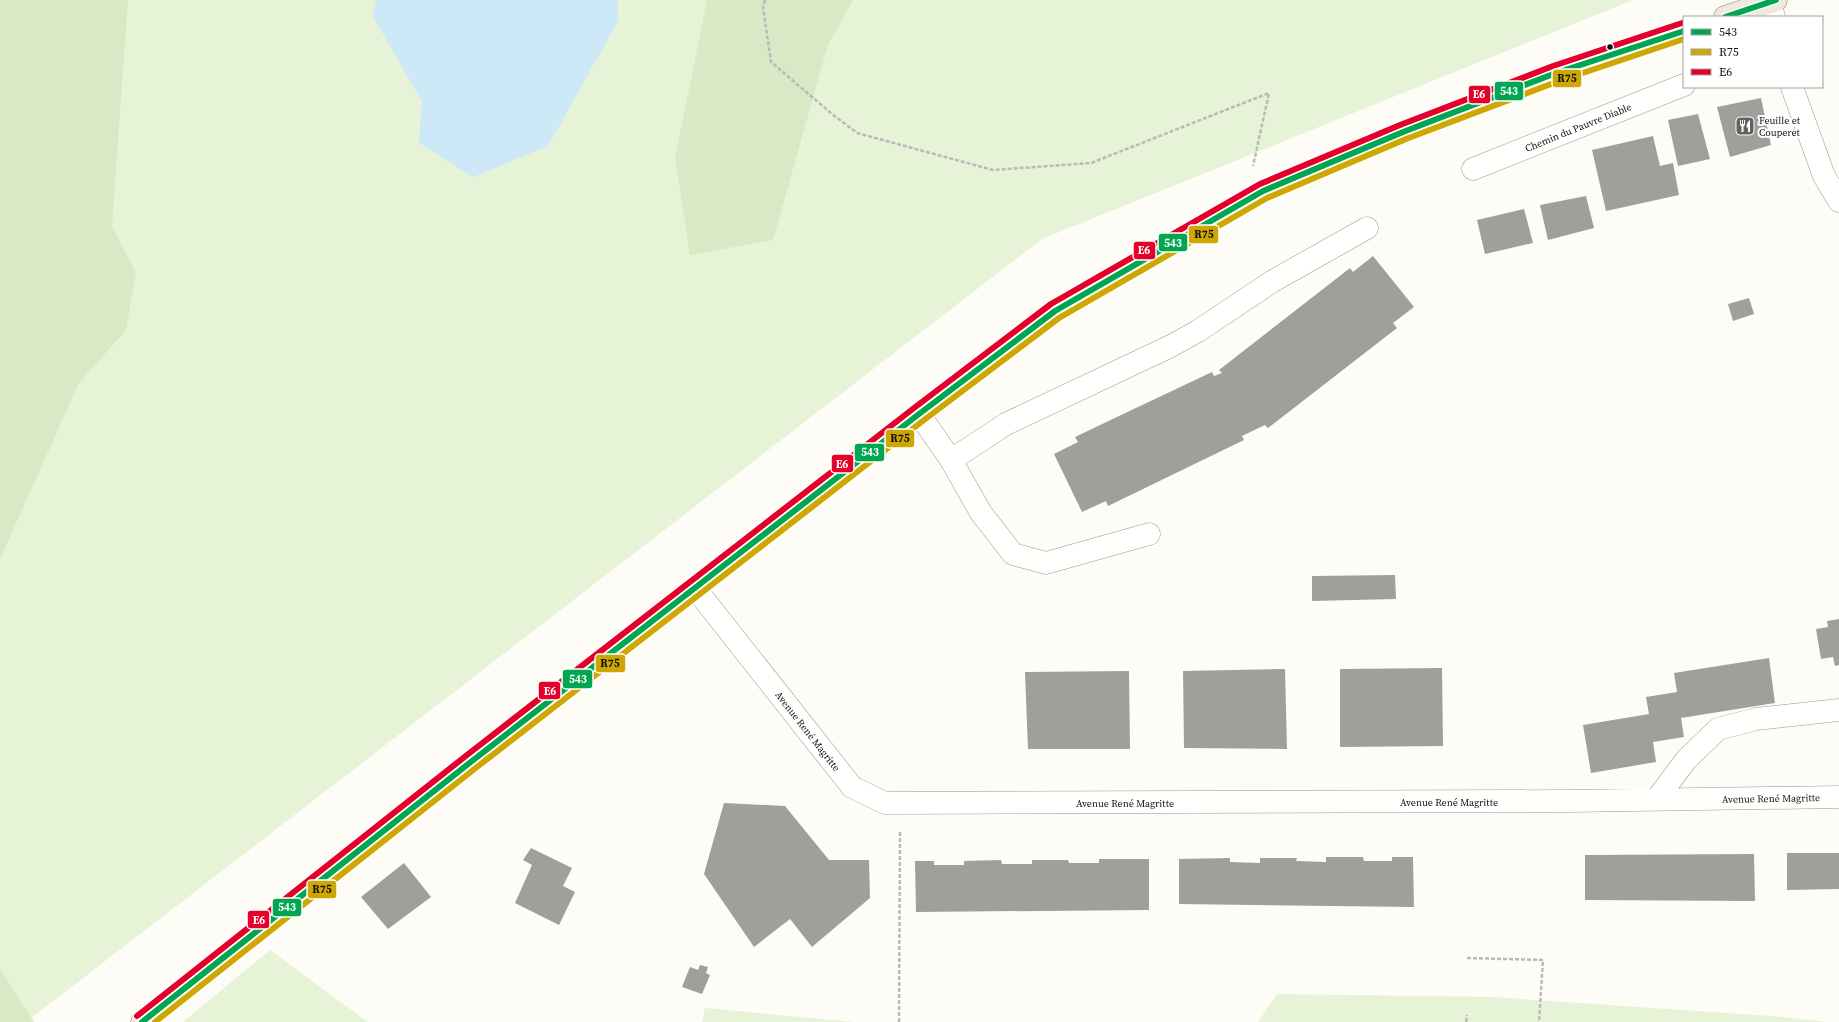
<svg xmlns="http://www.w3.org/2000/svg" width="1839" height="1022" font-family="'Source Serif 4',serif">
<rect width="100%" height="100%" fill="#fdfcf7"/>
<path fill="#e7f3d7" d="M0,0H1633L1042,239L26,1022H0Z
M270,950L368,1022H183Z
M1277,994L1492,997L1771,1016L1828,1022H1258Z
M705,1008L853,1022H702Z"/>
<path fill="#d8eac5" d="M0,0H128L112,226L136,273L126,330L79,383L0,559Z
M707,0H853L828,45L773,240L690,255L675,158Z
M0,969L34,1022H0Z"/>
<path fill="#cde8f7" d="M377,0H618V21L548,146L473,177L419,143L422,101L372,15Z"/>
<path fill="#a19f9c" d="M1761,98L1771,145L1730,157L1717,107Z
M1698,114L1710,159L1678,166L1668,120Z
M1653,136L1660,166L1673,163L1679,195L1606,211L1592,150Z
M1586,196L1594,228L1548,240L1540,205Z
M1524,209L1533,243L1485,254L1477,220Z
M1373,256L1414,307L1393,323L1397,328L1268,428L1265,425L1242,436L1244,440L1108,506L1106,501L1082,512L1054,454L1078,442L1075,437L1119,416L1212,372L1214,376L1222,373L1219,370L1350,268L1353,272Z
M1749,298L1754,314L1733,321L1728,304Z
M1395,575L1396,599L1312,601V576Z
M1839,619V665L1835,666L1833,657L1821,659L1816,629L1828,627L1827,621Z
M1769,658L1775,703L1681,718L1684,737L1653,742L1656,762L1591,773L1583,725L1649,714L1646,697L1677,692L1674,673Z
M1442,668L1443,746L1340,747V669Z
M1285,669L1287,749L1184,748L1183,671Z
M1129,671L1130,749H1028L1025,672Z
M724,803L785,806L829,860H869L870,898L812,947L790,919L754,947L704,874Z
M531,848L572,868L563,886L575,892L559,925L515,903L532,865L523,860Z
M1787,853H1839V889L1787,890Z
M1754,854L1755,901L1585,900V855Z
M1326,857H1363L1364,861H1392V857H1413L1414,907L1179,904V859L1230,858V862L1260,863V858H1297L1296,861L1326,862Z
M1099,859H1149V910L916,912L915,861H934V865H964V861L1001,860L1002,864H1032V860H1068L1069,863H1099Z
M404,863L431,897L388,929L361,897Z
M700,965L708,967L706,973L710,975L702,994L682,987L690,967L698,970Z"/>
<g fill="none" stroke-linecap="round" stroke-linejoin="round">
<g stroke="#979795" stroke-width="23">
<path id="minor" d="M1770,2L1774,17
M1792,87L1824,176L1839,201
M1473,169L1684,85
M919,414L951,460L1006,424L1171,346L1198,331L1273,281L1367,228
M951,460L981,513L1013,554L1046,563L1149,534
M695,588L852,787L885,803L1568,801L1839,797
M1656,800L1686,760L1718,729L1756,719L1839,710"/>
</g>
<g stroke="#858482" stroke-width="23">
<path id="major" d="M1725,17L1776,0
M142,1022L472,761L919,414L1055,311L1263,191L1403,132L1556,73L1684,31"/>
</g>
<path stroke="#b9b9b8" stroke-width="2.5" stroke-dasharray="4 2" stroke-linecap="butt" d="M765,0L763,7L771,62L832,114L857,133L993,170L1091,163L1269,93L1253,166
M1467,958L1543,960L1539,1022
M899,1022L900,831
M1466,1022L1467,1015"/>
<use href="#minor" stroke="#fffffe" stroke-width="22"/>
<use href="#major" stroke="#ede9dc" stroke-width="22"/>
<g stroke="#fff" stroke-width="9">
<path id="bus-1" d="M1725,17L1776,0
M142,1022L472,761L919,414L1055,311L1263,191L1403,132L1556,73L1684,31"/>
</g>
<g stroke="#fff" stroke-width="9">
<path id="bus-2" d="M155,1022L477,767L924,420L1059,318L1267,198L1406,139L1559,81L1684,39"/>
</g>
<g stroke="#fff" stroke-width="9">
<path id="bus-3" d="M137,1016L467,755L914,408L1051,304L1260,184L1400,125L1553,66L1682,23"/>
</g>
<use href="#bus-1" stroke="#00a651" stroke-width="6"/>
<use href="#bus-2" stroke="#cfa703" stroke-width="6"/>
<use href="#bus-3" stroke="#e4002b" stroke-width="6"/>
</g>
<defs>
<g id="restaurant-square" transform="scale(1)"><rect x="-9" y="-9" width="18" height="18" rx="4" fill="#646362" stroke="#fff"/><path d="M-5-6h1v4h1v-4h1v4h1v-4h1v5L-1.5 .5V6h-2V.5L-5-1ZM5-6V6H3V1.5H1.5Q1.5-4 5-6Z" fill="#fff"/></g>
</defs>
<g fill-rule="evenodd">
<use href="#restaurant-square" x="1745" y="126"/>
</g>
<circle fill="#111" stroke="#fff" stroke-width="1.5" cx="1610" cy="47" r="3.5"/>
<g text-anchor="middle" stroke-width="4" stroke-linejoin="round" paint-order="stroke">
<g font-size="10" fill="#111" stroke="#fff" text-anchor="start">
<text x="1759" y="124">Feuille et<tspan x="1759" dy="12">Couperet</tspan></text>
</g>
<g font-size="10" fill="#111" stroke="#fff">
<text transform="translate(1578 127) rotate(-22)" y="4">Chemin du Pauvre Diable</text>
<text transform="translate(808 731) rotate(52)" y="4">Avenue René Magritte</text>
<text transform="translate(1771 798) rotate(-1)" y="4">Avenue René Magritte</text>
<text x="1449" y="806">Avenue René Magritte</text>
<text x="1125" y="807">Avenue René Magritte</text>
</g>
</g>
<g stroke="#fff" stroke-width="1.5">
<rect x="1552" y="69" width="30" height="19" rx="4" fill="#cfa703"/>
<rect x="1494" y="81" width="30" height="20" rx="4" fill="#00a651"/>
<rect x="1468" y="85" width="23" height="19" rx="4" fill="#e4002b"/>
<rect x="1188" y="225" width="31" height="19" rx="4" fill="#cfa703"/>
<rect x="1158" y="233" width="30" height="19" rx="4" fill="#00a651"/>
<rect x="1133" y="241" width="23" height="19" rx="4" fill="#e4002b"/>
<rect x="885" y="429" width="30" height="19" rx="4" fill="#cfa703"/>
<rect x="854" y="443" width="31" height="19" rx="4" fill="#00a651"/>
<rect x="831" y="454" width="23" height="19" rx="4" fill="#e4002b"/>
<rect x="595" y="654" width="31" height="19" rx="4" fill="#cfa703"/>
<rect x="562" y="669" width="31" height="20" rx="4" fill="#00a651"/>
<rect x="538" y="681" width="23" height="19" rx="4" fill="#e4002b"/>
<rect x="307" y="880" width="30" height="19" rx="4" fill="#cfa703"/>
<rect x="272" y="898" width="30" height="19" rx="4" fill="#00a651"/>
<rect x="247" y="910" width="23" height="19" rx="4" fill="#e4002b"/>
</g>
<g font-size="11" text-anchor="middle" font-weight="bold" fill="#fff">
<text x="1509" y="95">543</text>
<text x="1479" y="98">E6</text>
<text x="1173" y="247">543</text>
<text x="1144" y="254">E6</text>
<text x="870" y="456">543</text>
<text x="842" y="468">E6</text>
<text x="578" y="683">543</text>
<text x="550" y="695">E6</text>
<text x="287" y="911">543</text>
<text x="259" y="924">E6</text>
</g>
<g font-size="11" text-anchor="middle" font-weight="bold" fill="#111">
<text x="1567" y="82">R75</text>
<text x="1204" y="238">R75</text>
<text x="900" y="442">R75</text>
<text x="610" y="667">R75</text>
<text x="322" y="893">R75</text>
</g>
<rect x="1683" y="16" width="140" height="72" fill="#ffffff" stroke="#a0a0a0"/>
<rect x="1691" y="29" width="20" height="6" fill="#00a651" stroke="#a0a0a0"/>
<text x="1719" y="36" font-size="12" fill="#111111">543</text>
<rect x="1691" y="49" width="20" height="6" fill="#cfa703" stroke="#a0a0a0"/>
<text x="1719" y="56" font-size="12" fill="#111111">R75</text>
<rect x="1691" y="69" width="20" height="6" fill="#e4002b" stroke="#a0a0a0"/>
<text x="1719" y="76" font-size="12" fill="#111111">E6</text>
</svg>
